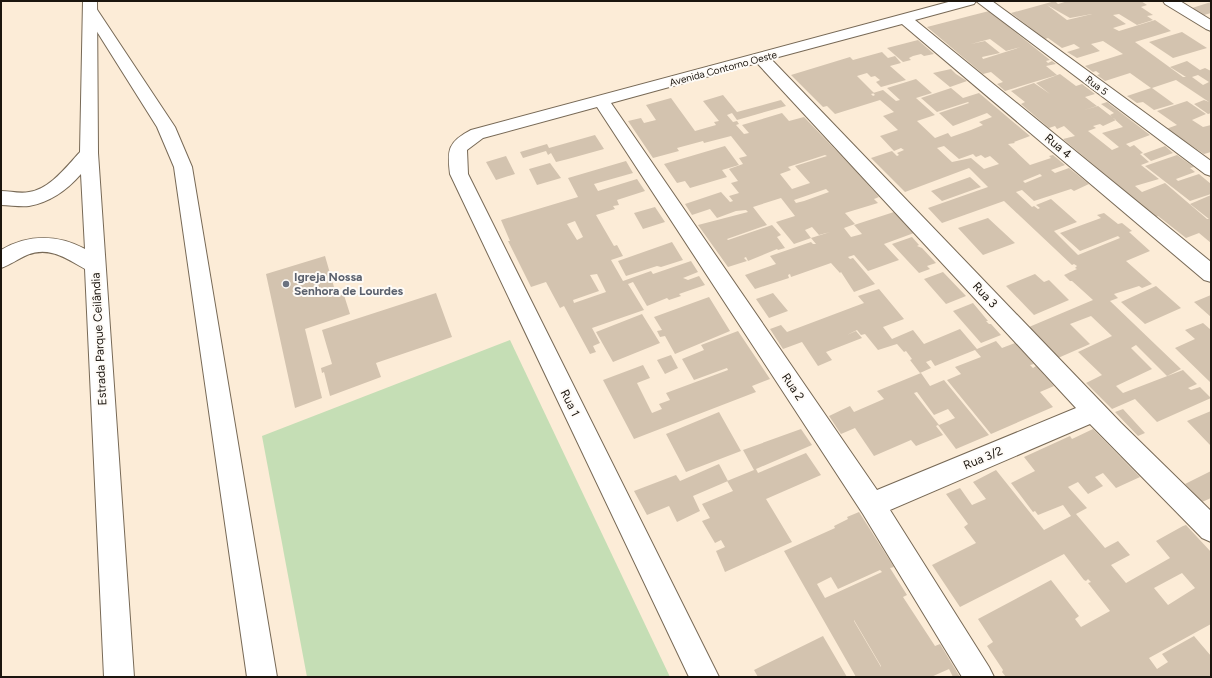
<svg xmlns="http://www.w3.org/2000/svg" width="1212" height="678" font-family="Figtree,sans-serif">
<rect width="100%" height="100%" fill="#fcecd7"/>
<path fill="#c5deb5" d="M510,340L670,677H307L262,436Z"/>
<path fill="#d3c3af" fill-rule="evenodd" d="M1055,1L1058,4L1068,1H1141L1147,5L1141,7L1153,15L1147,16L1153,20L1137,25L1119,14L1113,15L1126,24L1113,28L1119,31L1155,20L1171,31L1135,42L1183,77H1186L1170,67L1187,61L1200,70L1205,68L1211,71V113L1208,114L1194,104L1204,100L1209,102L1176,80L1152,88L1174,104L1154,110L1143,102L1137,103L1127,96L1151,88L1130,73L1105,81L1097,75L1100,74L1096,71L1093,72L1085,66L1123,54L1103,41L1091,44L1100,51L1077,58L1067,52L1080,48L1074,44L1062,48L1048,38L1045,39L1011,13ZM1047,5L1070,18L1092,14L1067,20ZM1198,75L1209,82L1203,85L1192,77Z
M1211,2V13L1204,15L1192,8Z
M989,11L1050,60L1046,61L1048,63L1052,61L1056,64L1046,66L1057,75L1005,91L997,84L1003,82L991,72L983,74L927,27ZM990,39L1006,51L1021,47L983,59L982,57L1000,53L985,41L971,44Z
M1182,32L1207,48L1173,58L1149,42Z
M918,40L934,54L924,56L921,54L913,56L909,58L911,60L903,62L887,48Z
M882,52L888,58L895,56L901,63L890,66L906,80L881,87L876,82L880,80L875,76L871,77L867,73L857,76L874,93L871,94L873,96L875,95L873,93L883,90L896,101L900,100L887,88L916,79L932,93L916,98L935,115L917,121L935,138L948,133L951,137L971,130L983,125L979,122L992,117L987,113L953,126L939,113L969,103L968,102L937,112L921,98L951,88L963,98L979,93L1030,136L1014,142L1015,143L1008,144L1030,165L1051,158L1049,156L1053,155L1065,165L1051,170L1055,173L1069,168L1089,184L1074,191L1071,189L1034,201L1022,190L1016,192L1032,207L1034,206L1038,209L1040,208L1036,205L1051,199L1077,222L1054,231L1078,255L1120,238L1118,236L1080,251L1060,233L1101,218L1097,215L1104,213L1118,224L1122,223L1132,231L1129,232L1150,251L1126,261L1152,284L1142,288L1139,286L1114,294L1118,298L1110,301L1181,369L1167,376L1136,345L1131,348L1152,369L1116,386L1123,393L1183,370L1197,384L1188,388L1191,390L1200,387L1211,398L1157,422L1135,399L1112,409L1086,383L1102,375L1078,352L1112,336L1091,316L1070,324L1090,344L1058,358L1029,327L1093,300L1072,281H1070L1064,275L1077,269L1075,268L1077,266L1074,264L1072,265L1004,201L942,223L928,208L988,187L969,168L905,192L871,158L892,151L897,156L899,155L897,153L904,150L901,148L894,151L880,136L898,130L883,116L894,112L880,100L835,114L827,106L823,107L791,75L850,57L853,60ZM944,146L959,159L973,154L976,157L981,155L985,158L990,156L999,164L984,169L971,158L952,162L937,148ZM1040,174L1042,176L1025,183L1023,181Z
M951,69L956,74L967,81L950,87L933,73Z
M1060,74L1076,86L1082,84L1095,94L1085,97L1097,106L1084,110L1098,106L1116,120L1103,126L1100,124L1093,126L1096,128L1088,131L1112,150L1119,147L1102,133L1123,127L1110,115L1114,113L1101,104L1107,102L1150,135L1126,144L1130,147L1134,145L1143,153L1140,154L1149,162L1141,165L1159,179L1135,186L1142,192L1165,183L1207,219H1209L1190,204L1211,195V243L1199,233L1186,238L1158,216L1156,217L1063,139L1075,136L1064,126L1057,129L1055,126L1049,128L1021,104L1025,102L1011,91L1034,83L1050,94L1036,83Z
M723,95L737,112L781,100L786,106L737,120L732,113L727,115L733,122L737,121L739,124L736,125L744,134L749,133L742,125L782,113L789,121L804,117L854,169L879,197L874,199L878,203L845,213L855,224L844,228L851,237L862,234L854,225L894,212L914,233L884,244L899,260L868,271L854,255L848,257L850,259L853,258L875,284L854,292L841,272L840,273L831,263L791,277L790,274L788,275L789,278L755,289L745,275L776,264L770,256L811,242L813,244H816L811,238L830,232L819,235L812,227L805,230L811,238L794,244L776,222L795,216L781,198L753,207L767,225L727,239L728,240L772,225L781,235L777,237L785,248L778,250L777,249L748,261L746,257L744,258L747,261L728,267L698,225L748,212L746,210L736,211L717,218L710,209L692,215L685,204L721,192L730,202L733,201L729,196L739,193L731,183L738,181L729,169L743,164L739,158L747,156L731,136L704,143L703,141L677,148L679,151L653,158L628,121L641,118L644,123L656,120L646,105L671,98L695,131L716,125L714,122L719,121L703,101ZM825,155L827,156L795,166L810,183L792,189L780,174L791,170L788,167ZM826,189L829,192L804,201L796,203L794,200Z
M1187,101L1206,114L1192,120L1203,127L1211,125V152L1204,154L1166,129L1177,125L1157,111Z
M595,135L604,149L568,159L556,162L551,153L548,155L546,151L523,158L520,152L547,144L549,148Z
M725,146L739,165L722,170L727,177L690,188L685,181L677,183L664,164Z
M1165,146L1173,153L1151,161L1143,154Z
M1177,155L1194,167L1190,168L1195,172L1176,179L1178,181L1199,174L1211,184V194L1190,201L1145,166Z
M506,156L515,174L496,180L486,162Z
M626,161L633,173L594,184L598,191L637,179L645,191L617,200L619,205L613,206L615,209L596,215L614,246L617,245L623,256L611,260L623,281L651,271L653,274L691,261L698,272L683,278L688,280L699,276L705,285L679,294L681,296L669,300L667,298L647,306L633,282L628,284L644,310L592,328L600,343L593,346L596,352L590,354L564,306L560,308L546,282L531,287L508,241H510L501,220L578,197L568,178ZM575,221L583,237L577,240L567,224ZM597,274L606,292L574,303L573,300L599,291L590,275Z
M550,163L561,178L537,185L529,169Z
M970,177L981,187L942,201L931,191Z
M655,207L665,222L643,229L634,213Z
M988,218L1015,243L983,255L958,228Z
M912,237L919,245L917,246L922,248L936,263L927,266L930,269L919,273L892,244Z
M672,242L683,260L661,267L657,266L626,276L618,261Z
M325,256L336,294L343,292L350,314L305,329L322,398L295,408L266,274Z
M943,272L966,296L946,304L924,279Z
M1035,274L1044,282L1049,280L1069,300L1034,315L1006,286Z
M1156,286L1181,308L1145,324L1121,302Z
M879,289L904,319L883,327L892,339L913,330L924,344L960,329L977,349L996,341L1002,348L1015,343L1034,364L1030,365L1033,368L1036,366L1054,386L1040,392L1053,407L991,434L947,380L961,374L955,367L981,357L975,350L935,366L931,360L926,362L931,368L920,373L910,360L912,359L906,351L904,352L897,344L878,350L865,334L861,335L857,330L847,335L856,331L862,338L826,352L832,360L818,366L802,342L783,349L770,329L781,325L787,332L864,303L858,296Z
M436,293L452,337L376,363L381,377L330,396L324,372L322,373L321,368L332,364L322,330Z
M773,293L788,311L769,318L756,299Z
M1211,295V317L1194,302Z
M709,297L730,331L675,354L665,336L660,337L657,331L662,330L654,317Z
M973,303L988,321H986L989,324H991L1001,335L981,343L953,311Z
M642,314L660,343L613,362L596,332Z
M1203,323L1211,330V383L1175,348L1195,339L1185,330Z
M738,331L770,379L752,386L756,392L634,439L603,380L643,365L650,378L637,383L652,413L662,409L659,404L670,400L666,393L728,370L727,368L694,380L682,359L704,350L701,345Z
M671,355L678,368L665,374L657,360Z
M921,373L930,386L944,380L989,435L956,449L938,425L936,426L943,435L916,446L911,440L874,456L855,428L841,434L829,416L850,406L854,412L884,399L877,391ZM917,392L934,415L948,409L955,418L939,425L914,393Z
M1123,409L1145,433L1138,436L1115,412Z
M1211,411V446L1187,421Z
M719,412L741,451L686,472L666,434Z
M801,429L812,445L756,469L758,473L806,453L821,475L766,499L792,542L725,572L716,551L725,547L721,540L715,543L702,521L710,518L702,504L733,491L727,481L754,470L743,450Z
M1093,429L1140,477L1116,488L1103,473L1095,477L1103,486L1088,494L1078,482L1068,487L1087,508L1076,514L1105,548L1118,541L1130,555L1111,565L1126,583L1170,558L1156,541L1183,526L1186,525L1211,552V624L1149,658L1157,669L1168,662L1162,654L1194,636L1211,656V677H1006L1002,672L1003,670L987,646L993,642L978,619L1051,580L1079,616L1075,619L1081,627L1110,611L1088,583L1091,582L1088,579L1086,581L1084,580L1064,554L960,607L932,565L976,543L964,527L968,524L946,494L960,488L972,505L986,499L973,482L996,470L1044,530L1071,516L1063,505L1038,515L1035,511L1033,512L1011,483L1035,471L1024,457L1070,436L1072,439ZM1182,573L1195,588L1168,605L1154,588Z
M719,464L728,481L693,496L700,511L677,522L669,506L647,515L634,491L676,475L680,481Z
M1211,471V498L1202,502L1185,484Z
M859,512L894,567L890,568L907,595L903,597L935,646L940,644L960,677H953L949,669L931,677H856L784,551L835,528L834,526L848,519L847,517ZM880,570L882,572L825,598L817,584L831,577L838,589ZM854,620L881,666V667L854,621Z
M823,636L847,677H758L754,670Z"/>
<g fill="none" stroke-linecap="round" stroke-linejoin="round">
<g stroke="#776956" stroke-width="2">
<path id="minor" d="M952,1H992L1211,161V176L1205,174L976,1L974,4L915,20L1211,262V282L1204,280L902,24L771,59L1121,423L1211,511V542L1202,538L1090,424L890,510L989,667L994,677H962L863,514L597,107L483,138L467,150L468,174L719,677H689L450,174C447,150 448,142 471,130ZM757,63L1076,408L877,490L611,103Z
M1163,1H1180L1211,20V31L1206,29L1165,4Z
M91,7L96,8L175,127L192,167L277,677H247L174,167L157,127L84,11L86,8Z"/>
</g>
<g stroke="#776956" stroke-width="2">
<path id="motorway" d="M83,1H97L98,153L134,677H104L85,269C66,258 49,246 27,255C18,259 10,265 1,268V250C29,234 56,234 85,249L81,174C67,190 51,202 29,206C20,207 10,205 1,205V191C10,191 20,194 29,192C50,189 67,166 80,152Z"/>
</g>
<use href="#minor" fill="#fff" fill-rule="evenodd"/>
<use href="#motorway" fill="#fff" fill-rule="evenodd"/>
</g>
<circle fill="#6b7280" stroke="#fefbf7" stroke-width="1.5" cx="286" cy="284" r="4"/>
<g text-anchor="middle" stroke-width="4" stroke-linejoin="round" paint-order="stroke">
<g font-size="10" fill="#1b150e" stroke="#fefbf7">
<text transform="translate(723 68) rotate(-15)" y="4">Avenida Contorno Oeste</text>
<text transform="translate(1097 85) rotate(37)" y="4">Rua 5</text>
</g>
<g font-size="12" fill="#1b150e" stroke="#fefbf7">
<text transform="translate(1058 146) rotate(40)" y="4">Rua 4</text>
<text transform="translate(985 295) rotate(47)" y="4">Rua 3</text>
<text transform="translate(99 339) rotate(-93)" y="4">Estrada Parque Ceilândia</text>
<text transform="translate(793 387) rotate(56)" y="4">Rua 2</text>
<text transform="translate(570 403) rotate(64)" y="4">Rua 1</text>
<text transform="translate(983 458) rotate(-23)" y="4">Rua 3/2</text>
</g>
<g font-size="12" font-weight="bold" fill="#5b616d" stroke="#fefbf7" text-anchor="start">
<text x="294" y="281">Igreja Nossa<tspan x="294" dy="14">Senhora de Lourdes</tspan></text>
</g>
</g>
<rect width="1212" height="678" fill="none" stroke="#1b150e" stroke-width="4"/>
</svg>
